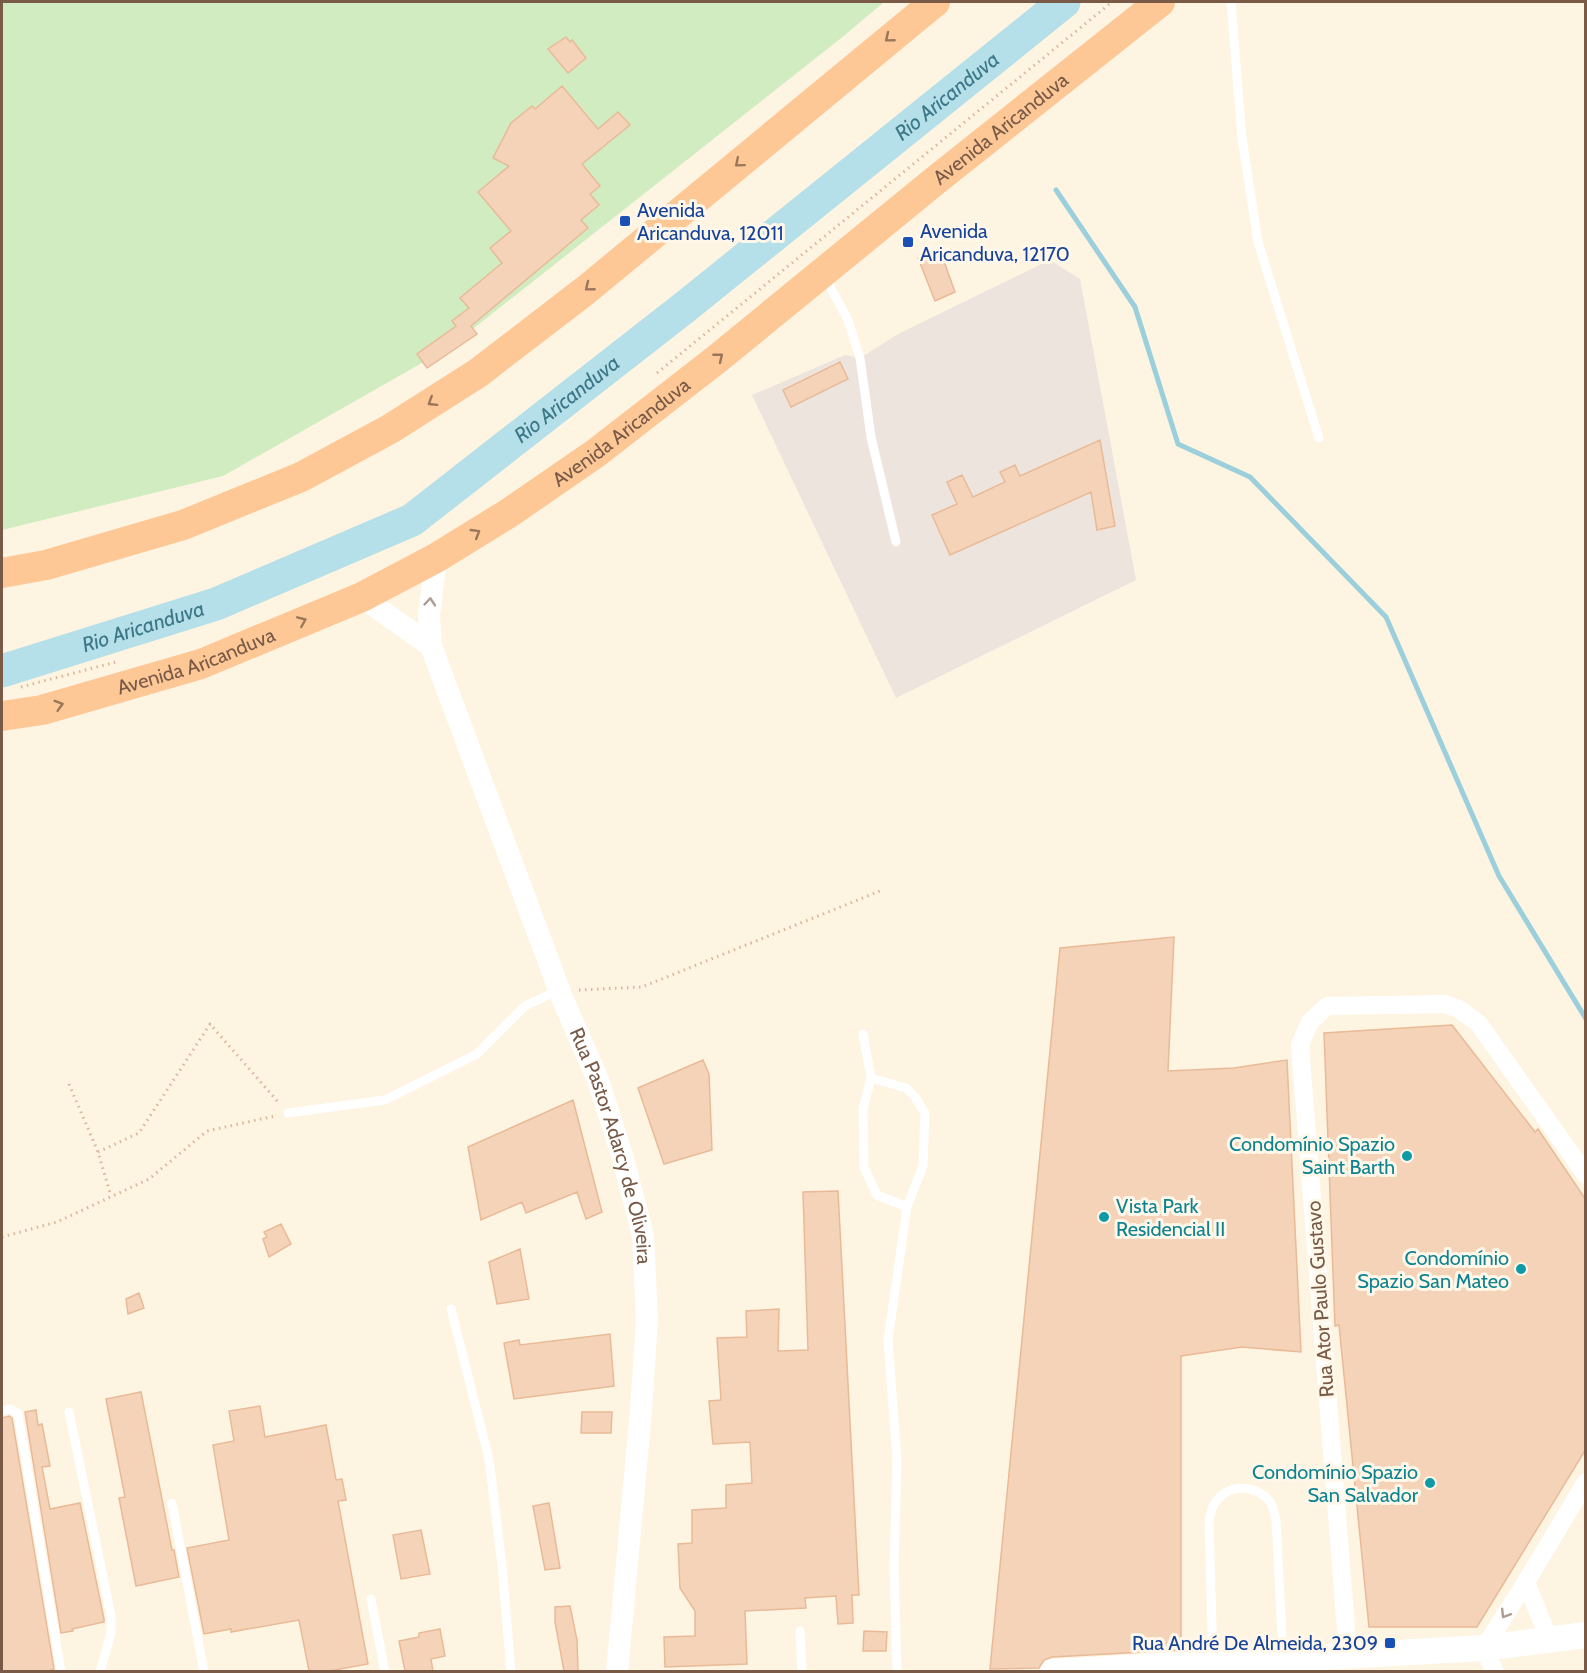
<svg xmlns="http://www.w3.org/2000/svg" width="1587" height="1673" font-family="Cabin,sans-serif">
<rect width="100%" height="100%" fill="#fef4e2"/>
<path fill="#ede5dd" d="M1050,260L1080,279L1136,580L896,698L752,395L845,355L860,358L900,333Z"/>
<path fill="#d0ecc0" d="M2,2H884L840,39L450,347L223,476L2,530Z"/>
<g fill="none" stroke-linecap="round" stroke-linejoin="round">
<path stroke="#9bcfdb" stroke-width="5" d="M1056,190L1135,307L1178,444L1250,477L1386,617L1499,876L1586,1019"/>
<path stroke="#b5dfe9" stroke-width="33" id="s1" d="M2,671L216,604L412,520L685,307L1064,2"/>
</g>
<path fill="#f5d3b8" stroke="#e9ba97" stroke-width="1.5" d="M566,37L570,42L572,40L586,58L568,73L548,49Z
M562,86L598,129L618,112L630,125L582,164L600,186L590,194L599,205L581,220L588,228L471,326L477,334L427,368L417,354L456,326L452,321L469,308L460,298L502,263L490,248L511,231L478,192L509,166L493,158L511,123L532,106L535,109Z
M940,250L955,292L935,301L918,258Z
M840,362L848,379L791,407L783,390Z
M1100,440L1115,526L1097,530L1091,492L950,555L932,515L957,504L947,482L962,475L973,497L1005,482L1000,472L1015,465L1020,476Z
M1174,937L1168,1071L1234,1068L1287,1060L1301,1352L1242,1347L1181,1356V1650L1052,1657L1044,1660L1039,1668L990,1669L1060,948Z
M1452,1025L1535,1132L1538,1129L1586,1200V1449L1477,1627H1369L1339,1325L1335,1326L1324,1033Z
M703,1060L709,1074L712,1150L664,1164L638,1088Z
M573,1100L602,1212L586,1219L577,1192L526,1213L522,1202L481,1220L468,1147Z
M838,1191L859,1595H852L853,1623L838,1624L836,1596L805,1598L806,1608L745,1611L747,1664L665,1667L664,1637L695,1636V1611L680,1588L678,1544L692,1543V1510L726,1508V1485L752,1483L750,1442L713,1444L709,1401L721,1400L717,1338L747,1337L746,1311L779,1309L778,1351L808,1350L803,1192Z
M281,1224L291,1244L269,1257L263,1239L267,1237L264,1232Z
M520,1249L529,1299L497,1304L489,1262Z
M139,1293L144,1308L128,1314L126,1299Z
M610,1334L614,1386L514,1399L504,1343L519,1340L520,1345Z
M141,1392L172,1550H174L179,1577L136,1586L119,1498L125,1497L106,1399Z
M260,1406L265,1437L326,1425L336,1480L342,1479L346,1500L338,1501L368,1664L329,1671H309L299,1620L231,1632V1629L204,1634L187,1548L229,1540L213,1445L234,1441L229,1411Z
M36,1410L38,1425L42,1424L50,1466L42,1467L50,1509L80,1503L104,1619V1622L72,1629L73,1631L61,1633L25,1412Z
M582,1412H612L611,1433H581Z
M9,1416L12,1418L54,1669L48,1671H2V1418Z
M549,1503L560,1568L545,1570L533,1506Z
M421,1530L430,1574L401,1579L393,1535Z
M570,1606L577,1640L578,1671H564L555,1622V1607Z
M440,1629L445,1656L431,1659L433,1671H405L399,1641L419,1637V1633Z
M864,1631L887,1632L886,1651H863Z"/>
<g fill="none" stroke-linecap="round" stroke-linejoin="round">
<path stroke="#dab69b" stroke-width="3" stroke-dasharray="1.5 4.5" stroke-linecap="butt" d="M657,373L1112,2
M21,687L116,662
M579,990L642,987L880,891
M69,1084L98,1152L111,1196
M98,1152L139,1133L210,1024L279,1103
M2,1237L57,1222L149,1179L207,1131L275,1116"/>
<path stroke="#fff" stroke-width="9" d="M1231,2L1242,138L1258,242L1319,438
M825,277L848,320L860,358L871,437L896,542
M863,1034L871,1078L863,1109L864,1167L877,1195L907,1207
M871,1078L906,1088L915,1097L925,1113L923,1166L907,1207L888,1340L897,1460L894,1567L897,1672
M288,1113L385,1100L477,1054L525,1006L559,990
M451,1309L489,1459L502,1565L511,1672
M2,1411L10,1409L18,1413L61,1672
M69,1412L111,1616V1633L100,1672
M172,1503L204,1672
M371,1599L385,1672
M800,1631L802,1672
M1213,1663L1209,1522C1211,1512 1212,1503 1221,1496C1235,1483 1262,1487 1272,1505C1274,1509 1274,1514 1276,1519L1283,1657"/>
<path stroke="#fff" stroke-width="18" d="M1526,1582L1586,1482
M1348,1655L1300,1045L1310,1022L1327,1006L1445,1004L1459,1009L1479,1024L1586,1175
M1495,1672L1484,1648L1526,1582L1549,1639"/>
<g stroke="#fff" stroke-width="22">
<path id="s2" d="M436,558L429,616L431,646L563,1000L598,1080L622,1155L643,1235L647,1320L641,1411L617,1672"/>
<path d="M362,597L431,646"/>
</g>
<path stroke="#fff" stroke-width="26" d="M1053,1672L1484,1648L1586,1635"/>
<g stroke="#fec896" stroke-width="30">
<path d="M2,573L46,565L183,525L301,477L390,429L478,373L586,290L935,2"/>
<path id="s3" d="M2,716L42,710L201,664L362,597L436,558L509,513L596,453L717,359L936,180L1160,2"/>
</g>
</g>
<defs><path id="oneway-chevron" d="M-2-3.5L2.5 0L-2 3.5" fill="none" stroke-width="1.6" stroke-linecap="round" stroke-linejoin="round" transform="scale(1.5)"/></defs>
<g stroke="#9a765a">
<use href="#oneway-chevron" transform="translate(889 38) rotate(141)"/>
<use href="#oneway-chevron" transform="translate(739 163) rotate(140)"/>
<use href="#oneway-chevron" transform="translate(589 287) rotate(141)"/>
<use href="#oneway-chevron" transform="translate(719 357) rotate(-39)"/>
<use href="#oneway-chevron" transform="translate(432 402) rotate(148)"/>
<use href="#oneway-chevron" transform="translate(476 533) rotate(-31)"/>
<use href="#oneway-chevron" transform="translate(302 621) rotate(-23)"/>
<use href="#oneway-chevron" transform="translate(59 705) rotate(-16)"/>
</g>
<g stroke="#ae9c90">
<use href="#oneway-chevron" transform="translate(430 602) rotate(-85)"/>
<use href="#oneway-chevron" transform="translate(1505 1614) rotate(122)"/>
</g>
<g fill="#1a4fb4" stroke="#fff8ea" stroke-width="2">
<rect x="619" y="215" width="12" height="12" rx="3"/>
<rect x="902" y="236" width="12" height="12" rx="3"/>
<rect x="1384" y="1637" width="12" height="12" rx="3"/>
</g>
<g fill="#0f9aa8" stroke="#fff8ea" stroke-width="2">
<circle cx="1407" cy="1156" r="6"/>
<circle cx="1104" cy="1217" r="6"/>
<circle cx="1521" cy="1269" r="6"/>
<circle cx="1430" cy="1483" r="6"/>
</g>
<g text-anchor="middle" stroke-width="6" stroke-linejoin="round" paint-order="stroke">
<g font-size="20" fill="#785a46" stroke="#fff8ea">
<text dy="7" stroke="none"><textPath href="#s3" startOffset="1174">Avenida Aricanduva</textPath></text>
<text dy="7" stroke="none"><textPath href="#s3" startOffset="688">Avenida Aricanduva</textPath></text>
<text dy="7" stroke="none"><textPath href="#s3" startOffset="202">Avenida Aricanduva</textPath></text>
<text dy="7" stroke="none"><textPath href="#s2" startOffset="621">Rua Pastor Adarcy de Oliveira</textPath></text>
<text transform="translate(1320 1299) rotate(-94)" y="7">Rua Ator Paulo Gustavo</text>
</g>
<g font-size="20" fill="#164399" stroke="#fff8ea" text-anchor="start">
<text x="637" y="217">Avenida<tspan x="637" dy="23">Aricanduva, 12011</tspan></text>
<text x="920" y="238">Avenida<tspan x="920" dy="23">Aricanduva, 12170</tspan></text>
<text x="1378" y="1650" text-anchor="end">Rua André De Almeida, 2309</text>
</g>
<g font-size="20" fill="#0d838f" stroke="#fff8ea" text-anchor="end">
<text x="1395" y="1151">Condomínio Spazio<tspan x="1395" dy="23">Saint Barth</tspan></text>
<text x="1116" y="1213" text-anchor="start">Vista Park<tspan x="1116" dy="23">Residencial II</tspan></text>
<text x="1509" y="1265">Condomínio<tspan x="1509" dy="23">Spazio San Mateo</tspan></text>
<text x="1418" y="1479">Condomínio Spazio<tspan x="1418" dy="23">San Salvador</tspan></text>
</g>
<g font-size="21" font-style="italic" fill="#3b7786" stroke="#fff8ea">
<text dy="7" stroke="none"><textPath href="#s1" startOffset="1120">Rio Aricanduva</textPath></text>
<text dy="7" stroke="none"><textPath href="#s1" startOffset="634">Rio Aricanduva</textPath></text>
<text dy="7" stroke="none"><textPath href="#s1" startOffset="148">Rio Aricanduva</textPath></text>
</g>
</g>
<rect width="1587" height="1673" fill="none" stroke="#785a46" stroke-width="6"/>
</svg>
